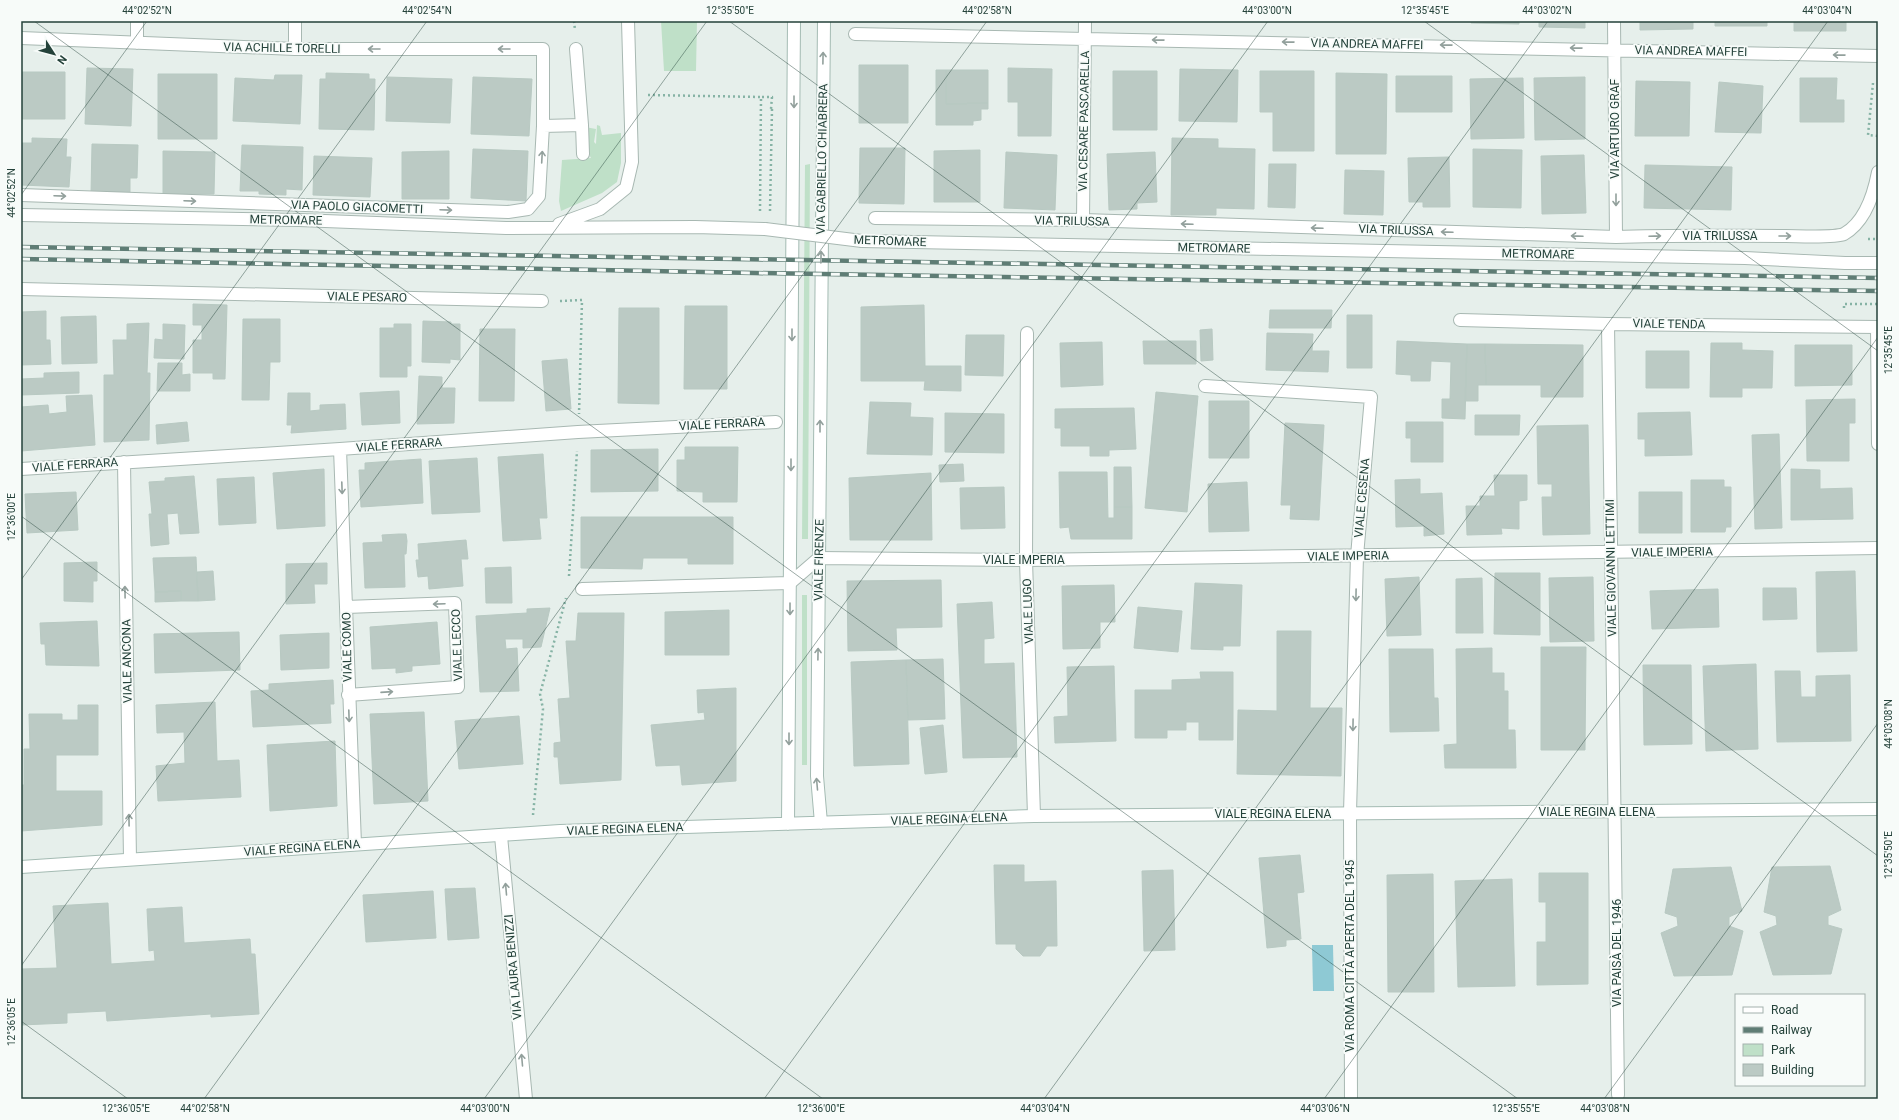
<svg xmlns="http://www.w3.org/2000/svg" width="1899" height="1120" font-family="Roboto,sans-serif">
<rect width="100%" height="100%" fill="#e6efeb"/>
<path fill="#bfe0c8" d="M661,21H697L696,71H664Z
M597,125L600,126L602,135L621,133V163L617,182L602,193L561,211L559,201L562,160L591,158L584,145L585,127L596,129L594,142L596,144Z
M810,164L808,539H802L805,165Z
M802,595H807V765H802Z"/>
<path fill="#8ec9d4" d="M1312,945H1333L1334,991H1313Z"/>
<path fill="#bbcac4" stroke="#b8c9c2" d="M1471,21H1519V24L1471,23Z
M1539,21H1585V28L1539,27Z
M1640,21H1693V29L1640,30Z
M1715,21H1767V26H1715Z
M1794,21H1846V31H1794Z
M859,65H908V123H859Z
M87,68L133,69L131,126L85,124Z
M1008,68L1052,69L1051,136H1018V102H1008Z
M1180,69L1238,70L1237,122L1179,121Z
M936,70H946V104L988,103V109H981V120L973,121V125H936Z
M946,70H988V103L946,104Z
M1113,71H1157V130H1113Z
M1260,71H1314V151H1273V112H1260Z
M21,72H65V119H21Z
M326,73L369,74V79H375L374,130L319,129L320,79H326Z
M1336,73L1387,74L1386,154H1336Z
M158,74H217V139H158Z
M275,75H302L300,124L233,121L235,78L274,80Z
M1396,76H1452V112H1396Z
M387,77L452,79L450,123L386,121Z
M473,77L532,79L529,136L471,134Z
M1585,77V139L1535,140L1534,78Z
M1523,78L1524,138L1471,139L1470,79Z
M1800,78H1837L1836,100H1844V122H1800Z
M1636,81L1690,82L1689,136H1635Z
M1719,82L1763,86L1761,133L1715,132Z
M32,138L67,139L66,157H71L69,187L21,185V143H32Z
M1172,138L1218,139V148L1255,149L1254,209L1216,208V215H1171Z
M92,144L138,145L137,178H130V194H91Z
M242,145L303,147L302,190L286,189V195L259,194V191H240Z
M860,148H905L904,204L859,203Z
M473,149L528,151L526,201L471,198Z
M1473,149L1522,150L1521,208L1473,207Z
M980,150V202H934V151Z
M163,151L215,152L214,194H163Z
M449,151V199H402V152Z
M1006,152L1057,155L1055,210L1004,208Z
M1155,152L1157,202L1137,203V209L1109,210L1107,154Z
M1584,155L1586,213L1542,214L1541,156Z
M314,156L372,158L370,197L313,195Z
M1449,157L1450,207H1423V202H1409L1408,158Z
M1269,164H1296L1295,208L1268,207Z
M1645,165L1732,167L1731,210L1644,208Z
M1345,170L1384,171L1383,215L1344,214Z
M193,304L227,305L225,379H213V373H193V340H202V325H193Z
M924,305L925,366H961V391L924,390L925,381H861V307Z
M685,306H727V389H684Z
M619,308H659V404L618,403Z
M1270,310H1332L1331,328H1269Z
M46,311V340H50L51,364L21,365V312Z
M1347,315H1372V368H1347Z
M96,316L97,363L62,364L61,317Z
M243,319H280V362H270L269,400H242Z
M423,321L451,322V324H460V360L450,359V363L422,362Z
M149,323L147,373H150L149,440L104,442V375H114L113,340H127V324Z
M163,324L185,325L184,359L154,358L155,339L163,340Z
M394,324H411V366H407V377H380V328H394Z
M480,329H515L514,401H479Z
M1212,329L1213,360L1201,361L1200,330Z
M1267,333L1313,334L1312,351H1329L1328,372L1266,370Z
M966,335H1004L1003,376L965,375Z
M1143,341H1196V364H1144Z
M1397,341L1467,344L1465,419L1442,418V399H1450L1451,362L1431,361L1430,381H1411V375L1396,374Z
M1102,342L1103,385L1061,387L1060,343Z
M1711,343H1742V350L1773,351L1772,388H1742V397H1710Z
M1467,344H1485L1486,385H1478V401H1465Z
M1485,344L1583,345V397H1541V385H1486Z
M1795,345H1852V385L1795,386Z
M1646,351H1689V388H1646Z
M567,359L571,409L546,411L542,361Z
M158,363H182V375L190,374V391H157Z
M79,372V393L21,395V379L44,378V373Z
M419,376L442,377V388H455L454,423L417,424Z
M399,391L400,423L362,425L360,393Z
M1156,392L1198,396L1187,512L1145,508Z
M288,393H310V411L320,410V405L345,404L346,429L291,433L292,425H287Z
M92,395L95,445L21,451V407L48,405L49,414L67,412L66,396Z
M1855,399V423H1849V461H1807L1806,400Z
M1209,401H1249V458H1209Z
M870,402L911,403L910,417L933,418L932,455L867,454Z
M1134,408L1136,449L1109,450V456H1090V446H1061V428H1055V409Z
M1690,412L1692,455L1645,456V439H1638V413Z
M945,413L1004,414V453L945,452Z
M1475,415H1520L1519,435H1475Z
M187,422L189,441L157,444L156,425Z
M1406,422H1443V462H1411V438H1406Z
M1285,423L1324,425L1319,520L1290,519L1291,505H1281Z
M1588,425L1590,534L1543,535L1542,497H1552V484H1538L1537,426Z
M1779,434L1782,528L1755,529L1752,435Z
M685,447H738L737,502H703V492L677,491V460H685Z
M658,449V491L591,492V450Z
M543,454L547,518H539L541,539L503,541L498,457Z
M477,458L480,512L432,514L429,461Z
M421,459L423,503L361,507L359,470H365V463Z
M963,464L964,481L940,482L939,465Z
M1114,467H1131L1132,507H1114Z
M324,469L325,526L277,529L273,473Z
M1791,469L1820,470V489L1852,488L1853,519L1791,520Z
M1059,472H1107L1108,518H1114V507H1132V539H1071L1069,527L1060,528Z
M931,473L932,540H850L849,478Z
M1494,475H1527V500L1519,501V529L1501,528L1502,534L1467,535L1466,506H1480V496H1495Z
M194,476L199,533L180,534L178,513L167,514L169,544L151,546L149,514H152L149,482L165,481V478Z
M254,477L256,523L219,525L217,479Z
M1420,479V494L1442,493L1444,534L1424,536V526L1396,527L1395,480Z
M1691,480H1724V487H1731V527H1726L1725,532H1691Z
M1247,482L1249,531L1209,532L1208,484Z
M1004,487L1005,528L961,529L960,488Z
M76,492L78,530L27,533L25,494Z
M1639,492H1682V533H1639Z
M581,517H733V564H688V558H643L642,569L581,568Z
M399,534H406L407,541L406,554H404L405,587L365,588L363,543L383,542L382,535Z
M466,540L468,559H461L463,586L429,589L428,576L418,577L416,560H419L418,544Z
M196,557L198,601H181V591L155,592L153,558Z
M97,562V581H93V602L64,601V563Z
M327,563V584H314L315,603L286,604V564Z
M511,567L512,603H486L485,568Z
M213,571L215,600L198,601L197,572Z
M1855,571L1857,651L1817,652L1816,572Z
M1495,573H1540V635L1494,634Z
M1419,577L1421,635L1387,636L1385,579Z
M1593,577L1594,641L1550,642L1549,578Z
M1482,578L1483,633H1456V579Z
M941,580L942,627L896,628L897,650L848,651L847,581Z
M1195,583L1242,585L1240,646H1223V650L1191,649Z
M1114,585L1115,622H1100V648L1063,649L1062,586Z
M1763,588H1796L1797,619L1763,620Z
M1718,589L1719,627L1652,629L1650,591Z
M181,591V601L155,602V592Z
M992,602L994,638L984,639V664L1014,663L1017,757L963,758L957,604Z
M1138,607L1182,611L1178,652L1134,648Z
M550,608L541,647L523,648V639H505L506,649L517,648L519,691L480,692L476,616L527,613V609Z
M729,610V655H665V612Z
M578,613H624L621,780L560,784L558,757H554V743L561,742L558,699L570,698L566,641H576Z
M97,621L99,666L46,665L45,644H41L40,623Z
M437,622L440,664L412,666V671L396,673V668L372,669L370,627Z
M1277,631H1311L1310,708H1342L1341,776L1237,774L1238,710L1277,711Z
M239,632L240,670L155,673L154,634Z
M329,633V668L281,670L280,635Z
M1541,647H1586L1585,750H1541Z
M1492,648V673H1504V691H1508V730H1515L1516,768H1445L1444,745L1457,744L1456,649Z
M1389,649H1433L1434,698H1438L1439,731L1390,732Z
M943,659L945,719L908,720L906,660Z
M906,660L909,764L854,766L851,662Z
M1756,664L1758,749L1706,751L1703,666Z
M1643,665H1691L1692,744L1644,745Z
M1114,666L1116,741L1055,743L1054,717L1068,716L1067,667Z
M1775,671H1800L1801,697H1816V676L1850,675L1851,741L1777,742Z
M1200,672H1233V740H1199V722H1186V730H1167V738H1135V690H1172V680L1201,679Z
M333,680L334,704H330L331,723L253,727L251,691L269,690V684Z
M736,688V781L682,785L680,765L656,766L651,725L705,720L704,712L698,713L697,690Z
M215,702L217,761L239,760L241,797L158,801L156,766L185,763L184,732L157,733L156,705Z
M78,705H98V755H56V791H102V825L21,831V785H24V749H30L29,714H62V720H78Z
M424,712L428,801L374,804L370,714Z
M519,716L523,764L459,769L455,721Z
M943,725L947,772L925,774L920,728Z
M335,741L337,806L270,811L267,745Z
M1300,855L1304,892L1297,893L1301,939L1286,940V946L1267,948L1259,858Z
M994,865H1024V882L1056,881L1057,946H1047L1040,956H1023L1016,949V944H996Z
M1830,866L1841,910L1828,916V925L1842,929L1831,974L1773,975L1760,932L1777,925L1776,916L1764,912L1772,867Z
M1731,867L1742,911L1729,917V926L1743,931L1732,975L1674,976L1661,933L1678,926L1677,917L1665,913L1673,869Z
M1173,870L1175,950L1144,951L1142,871Z
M1539,873H1588V984L1537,985V942H1546V902H1539Z
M1433,874L1434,992H1388L1387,875Z
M1512,879L1515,986L1458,987L1455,881Z
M475,888L479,938L448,940L445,889Z
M433,891L436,938L366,942L363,895Z
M108,903L111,964L155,961L154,950L149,951L147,909L182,907L184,943L250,939L251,954H255L259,1014L211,1017V1014L107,1021L106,1011L67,1013V1023L21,1025V969L57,968L53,906Z"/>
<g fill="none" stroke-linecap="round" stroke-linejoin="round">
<g stroke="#a8b8b2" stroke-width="14">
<path id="lane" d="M21,215L299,220L506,228L695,227L765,229
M559,224L600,209L626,188L632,162L628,21
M862,241L1745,258L1845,263H1878"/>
</g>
<g stroke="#a8b8b2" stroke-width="14">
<path id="street" d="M1614,21L1616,237
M855,34L1878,56
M21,38L295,49H543V126L539,196L528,209L508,212L21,195
M137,43V21
M295,49V21
M576,49L582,125L583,154
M543,126L582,125
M875,218L1083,220L1616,237C1673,235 1729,236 1786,236C1798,236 1835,238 1844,234C1865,222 1874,193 1878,172
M1083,220L1085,21
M21,289L542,301
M1460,320L1608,324L1878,327
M1608,324C1611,581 1616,838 1618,1095
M1877,327L1878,444
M1027,333L1026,560L1034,816
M1205,386L1371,397L1357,556L1350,813L1351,1099
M340,449L355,844
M124,462L130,859
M21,469L340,449L578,432L776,422
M582,589L790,583L819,558L1026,560L1878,548
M346,607L455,603L458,687L348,695
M501,836L526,1099"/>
</g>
<g stroke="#a4bbb3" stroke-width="14">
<path id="secondary" d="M821,823L817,776L824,21
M788,824L794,21
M21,867L560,831L1034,816L1878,809"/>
</g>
<path stroke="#86b3a5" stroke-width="2.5" stroke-dasharray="2 3" stroke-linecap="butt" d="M574,21L575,30
M1873,83L1868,135L1878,136
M648,95L761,97
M760,211L761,97H772L771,109
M770,211L772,109
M1868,239H1878
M560,301L582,300L579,414
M1844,308V304H1878
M569,576L577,451
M533,815L543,709L540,694L566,598"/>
<use href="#lane" stroke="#fff" stroke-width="12"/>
<use href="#street" stroke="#fff" stroke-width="12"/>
<use href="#secondary" stroke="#fff" stroke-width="12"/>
<g stroke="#5f7d75" stroke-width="4.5">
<path id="rail" d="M21,247L1878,278
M21,259L755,273L1878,291"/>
</g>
<use href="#rail" stroke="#f7fbf9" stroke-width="3" stroke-dasharray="9" stroke-linecap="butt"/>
<g stroke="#a8b8b2" stroke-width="14" stroke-linecap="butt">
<path id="lane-bridge" d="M765,229L862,241"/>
</g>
<use href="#lane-bridge" stroke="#fff" stroke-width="12"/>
</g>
<defs><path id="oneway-shaft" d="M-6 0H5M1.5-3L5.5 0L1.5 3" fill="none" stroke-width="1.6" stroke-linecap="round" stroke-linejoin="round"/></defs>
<g stroke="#92a09c">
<use href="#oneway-shaft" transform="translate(1158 40) rotate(-179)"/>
<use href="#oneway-shaft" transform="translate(1288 42) rotate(-179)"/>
<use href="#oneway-shaft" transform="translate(1446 45) rotate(-179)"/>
<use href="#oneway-shaft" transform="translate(1576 48) rotate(-179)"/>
<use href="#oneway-shaft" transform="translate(374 49) rotate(180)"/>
<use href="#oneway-shaft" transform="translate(504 49) rotate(180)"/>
<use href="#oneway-shaft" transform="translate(1839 55) rotate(-179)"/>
<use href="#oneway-shaft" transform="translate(823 58) rotate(-89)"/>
<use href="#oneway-shaft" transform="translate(794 102) rotate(90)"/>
<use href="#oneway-shaft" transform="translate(542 157) rotate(-87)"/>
<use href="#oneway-shaft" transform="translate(60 196) rotate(2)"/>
<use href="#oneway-shaft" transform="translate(1616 200) rotate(90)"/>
<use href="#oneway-shaft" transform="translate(190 201) rotate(2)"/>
<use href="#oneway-shaft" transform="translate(446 210) rotate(2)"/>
<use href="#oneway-shaft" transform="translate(1187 224) rotate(-178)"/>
<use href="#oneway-shaft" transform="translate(1317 228) rotate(-178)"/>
<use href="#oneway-shaft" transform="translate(1447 232) rotate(-178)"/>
<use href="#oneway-shaft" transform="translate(1577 236) rotate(-178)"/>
<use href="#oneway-shaft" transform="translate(1655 236) rotate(-2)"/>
<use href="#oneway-shaft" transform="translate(1785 236)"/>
<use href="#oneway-shaft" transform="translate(821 257) rotate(-89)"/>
<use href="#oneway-shaft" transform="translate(792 335) rotate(90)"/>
<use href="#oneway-shaft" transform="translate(820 426) rotate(-90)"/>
<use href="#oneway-shaft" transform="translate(791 465) rotate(90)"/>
<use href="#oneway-shaft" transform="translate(342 488) rotate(88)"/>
<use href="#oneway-shaft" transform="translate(125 592) rotate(-91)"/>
<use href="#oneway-shaft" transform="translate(1356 595) rotate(91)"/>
<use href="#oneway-shaft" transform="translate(439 604) rotate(178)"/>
<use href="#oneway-shaft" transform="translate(790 609) rotate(90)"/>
<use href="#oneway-shaft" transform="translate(818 654) rotate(-89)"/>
<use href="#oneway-shaft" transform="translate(387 692) rotate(-4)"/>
<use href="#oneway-shaft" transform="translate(349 716) rotate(88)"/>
<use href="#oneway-shaft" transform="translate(1353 725) rotate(91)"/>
<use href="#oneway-shaft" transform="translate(789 739) rotate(90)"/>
<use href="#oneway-shaft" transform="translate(817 784) rotate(-95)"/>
<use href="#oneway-shaft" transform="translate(129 820) rotate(-91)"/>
<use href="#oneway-shaft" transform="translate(506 889) rotate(-95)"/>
<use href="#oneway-shaft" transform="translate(522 1060) rotate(-95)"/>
</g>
<path fill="none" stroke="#24423a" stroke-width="1" stroke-opacity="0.45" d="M34,21L1518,1099M729,21L1878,856M1424,21L1878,351M21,195L147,21M21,516L823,1099M21,580L427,21M21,966L707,21M21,1021L128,1099M204,1099L987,21M484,1099L1268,21M764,1099L1548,21M1044,1099L1828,21M1324,1099L1878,337M1604,1099L1878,723"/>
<g text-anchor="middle" stroke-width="3.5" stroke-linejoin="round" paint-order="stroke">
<g font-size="12" fill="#24423a" stroke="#f7fbf9">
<text transform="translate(1367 44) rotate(1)" y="4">VIA ANDREA MAFFEI</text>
<text transform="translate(282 48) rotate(1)" y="4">VIA ACHILLE TORELLI</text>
<text transform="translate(1691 51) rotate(1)" y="4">VIA ANDREA MAFFEI</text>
<text transform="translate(1084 121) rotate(-89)" y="4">VIA CESARE PASCARELLA</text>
<text transform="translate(1615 129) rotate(-90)" y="4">VIA ARTURO GRAF</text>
<text transform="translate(822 159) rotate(-89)" y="4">VIA GABRIELLO CHIABRERA</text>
<text transform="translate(357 207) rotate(2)" y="4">VIA PAOLO GIACOMETTI</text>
<text transform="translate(286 220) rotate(1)" y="4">METROMARE</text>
<text transform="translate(1072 221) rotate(1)" y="4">VIA TRILUSSA</text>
<text transform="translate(1396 230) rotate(2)" y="4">VIA TRILUSSA</text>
<text x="1720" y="240">VIA TRILUSSA</text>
<text transform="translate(890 241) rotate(2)" y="4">METROMARE</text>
<text transform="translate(1214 248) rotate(1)" y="4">METROMARE</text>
<text transform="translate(1538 254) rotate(1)" y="4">METROMARE</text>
<text transform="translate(367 297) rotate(1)" y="4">VIALE PESARO</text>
<text transform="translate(1669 324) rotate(1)" y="4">VIALE TENDA</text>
<text transform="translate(722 424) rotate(-3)" y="4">VIALE FERRARA</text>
<text transform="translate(399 445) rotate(-4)" y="4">VIALE FERRARA</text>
<text transform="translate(75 465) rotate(-4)" y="4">VIALE FERRARA</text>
<text transform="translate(1362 498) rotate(-85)" y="4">VIALE CESENA</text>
<text transform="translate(1672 552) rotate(-1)" y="4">VIALE IMPERIA</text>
<text transform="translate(1348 556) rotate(-1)" y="4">VIALE IMPERIA</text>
<text transform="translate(819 560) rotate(-89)" y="4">VIALE FIRENZE</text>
<text x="1024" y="564">VIALE IMPERIA</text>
<text transform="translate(1611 568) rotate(-91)" y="4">VIALE GIOVANNI LETTIMI</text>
<text transform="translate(1028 611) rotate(-92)" y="4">VIALE LUGO</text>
<text transform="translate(457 645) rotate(-92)" y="4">VIALE LECCO</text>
<text transform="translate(347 647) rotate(-91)" y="4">VIALE COMO</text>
<text transform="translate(127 661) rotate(-91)" y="4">VIALE ANCONA</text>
<text x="1597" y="816">VIALE REGINA ELENA</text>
<text x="1273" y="818">VIALE REGINA ELENA</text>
<text transform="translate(949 819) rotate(-2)" y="4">VIALE REGINA ELENA</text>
<text transform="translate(625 829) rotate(-2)" y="4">VIALE REGINA ELENA</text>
<text transform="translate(302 848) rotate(-4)" y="4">VIALE REGINA ELENA</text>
<text transform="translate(1617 953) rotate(-90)" y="4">VIA PAISÀ DEL 1946</text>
<text transform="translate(1350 956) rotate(-90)" y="4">VIA ROMA CITTÀ APERTA DEL 1945</text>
<text transform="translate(513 967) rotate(-95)" y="4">VIA LAURA BENIZZI</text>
</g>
</g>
<rect width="1899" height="1120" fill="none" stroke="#f7fbf9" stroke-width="44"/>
<rect x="1735" y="994" width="130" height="92" fill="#f7fbf9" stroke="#a3b1ad"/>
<rect x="1743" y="1007" width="20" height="6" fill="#ffffff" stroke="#a3b1ad"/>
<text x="1771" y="1014" font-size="12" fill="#24423a">Road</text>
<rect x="1743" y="1027" width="20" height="6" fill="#5f7d75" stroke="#a3b1ad"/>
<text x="1771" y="1034" font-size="12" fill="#24423a">Railway</text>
<rect x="1743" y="1044" width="20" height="12" fill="#bfe0c8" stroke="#a3b1ad"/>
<text x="1771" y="1054" font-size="12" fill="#24423a">Park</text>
<rect x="1743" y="1064" width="20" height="12" fill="#bbcac4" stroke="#a3b1ad"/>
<text x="1771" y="1074" font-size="12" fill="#24423a">Building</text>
<g transform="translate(54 54) rotate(126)" stroke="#f7fbf9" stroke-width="3" paint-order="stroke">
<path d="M0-3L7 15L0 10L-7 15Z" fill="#24423a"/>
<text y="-6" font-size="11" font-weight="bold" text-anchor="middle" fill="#24423a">N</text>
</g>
<rect x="22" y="22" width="1855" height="1076" fill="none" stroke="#24423a" stroke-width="1.5"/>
<g font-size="10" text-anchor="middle" fill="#24423a">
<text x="147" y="14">44°02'52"N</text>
<text x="427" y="14">44°02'54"N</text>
<text x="730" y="14">12°35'50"E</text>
<text x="987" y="14">44°02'58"N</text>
<text x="1267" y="14">44°03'00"N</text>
<text x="1425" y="14">12°35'45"E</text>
<text x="1547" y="14">44°03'02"N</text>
<text x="1827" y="14">44°03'04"N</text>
<text transform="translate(11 193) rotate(-90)" y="4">44°02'52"N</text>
<text transform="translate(1888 350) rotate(-90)" y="4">12°35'45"E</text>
<text transform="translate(11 517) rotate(-90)" y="4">12°36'00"E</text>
<text transform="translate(1888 724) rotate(-90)" y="4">44°03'08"N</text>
<text transform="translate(1888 855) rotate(-90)" y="4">12°35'50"E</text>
<text transform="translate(11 1022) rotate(-90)" y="4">12°36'05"E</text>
<text x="126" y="1112">12°36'05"E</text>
<text x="205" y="1112">44°02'58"N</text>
<text x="485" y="1112">44°03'00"N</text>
<text x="821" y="1112">12°36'00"E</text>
<text x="1045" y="1112">44°03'04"N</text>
<text x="1325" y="1112">44°03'06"N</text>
<text x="1516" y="1112">12°35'55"E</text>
<text x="1605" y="1112">44°03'08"N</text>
</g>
</svg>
